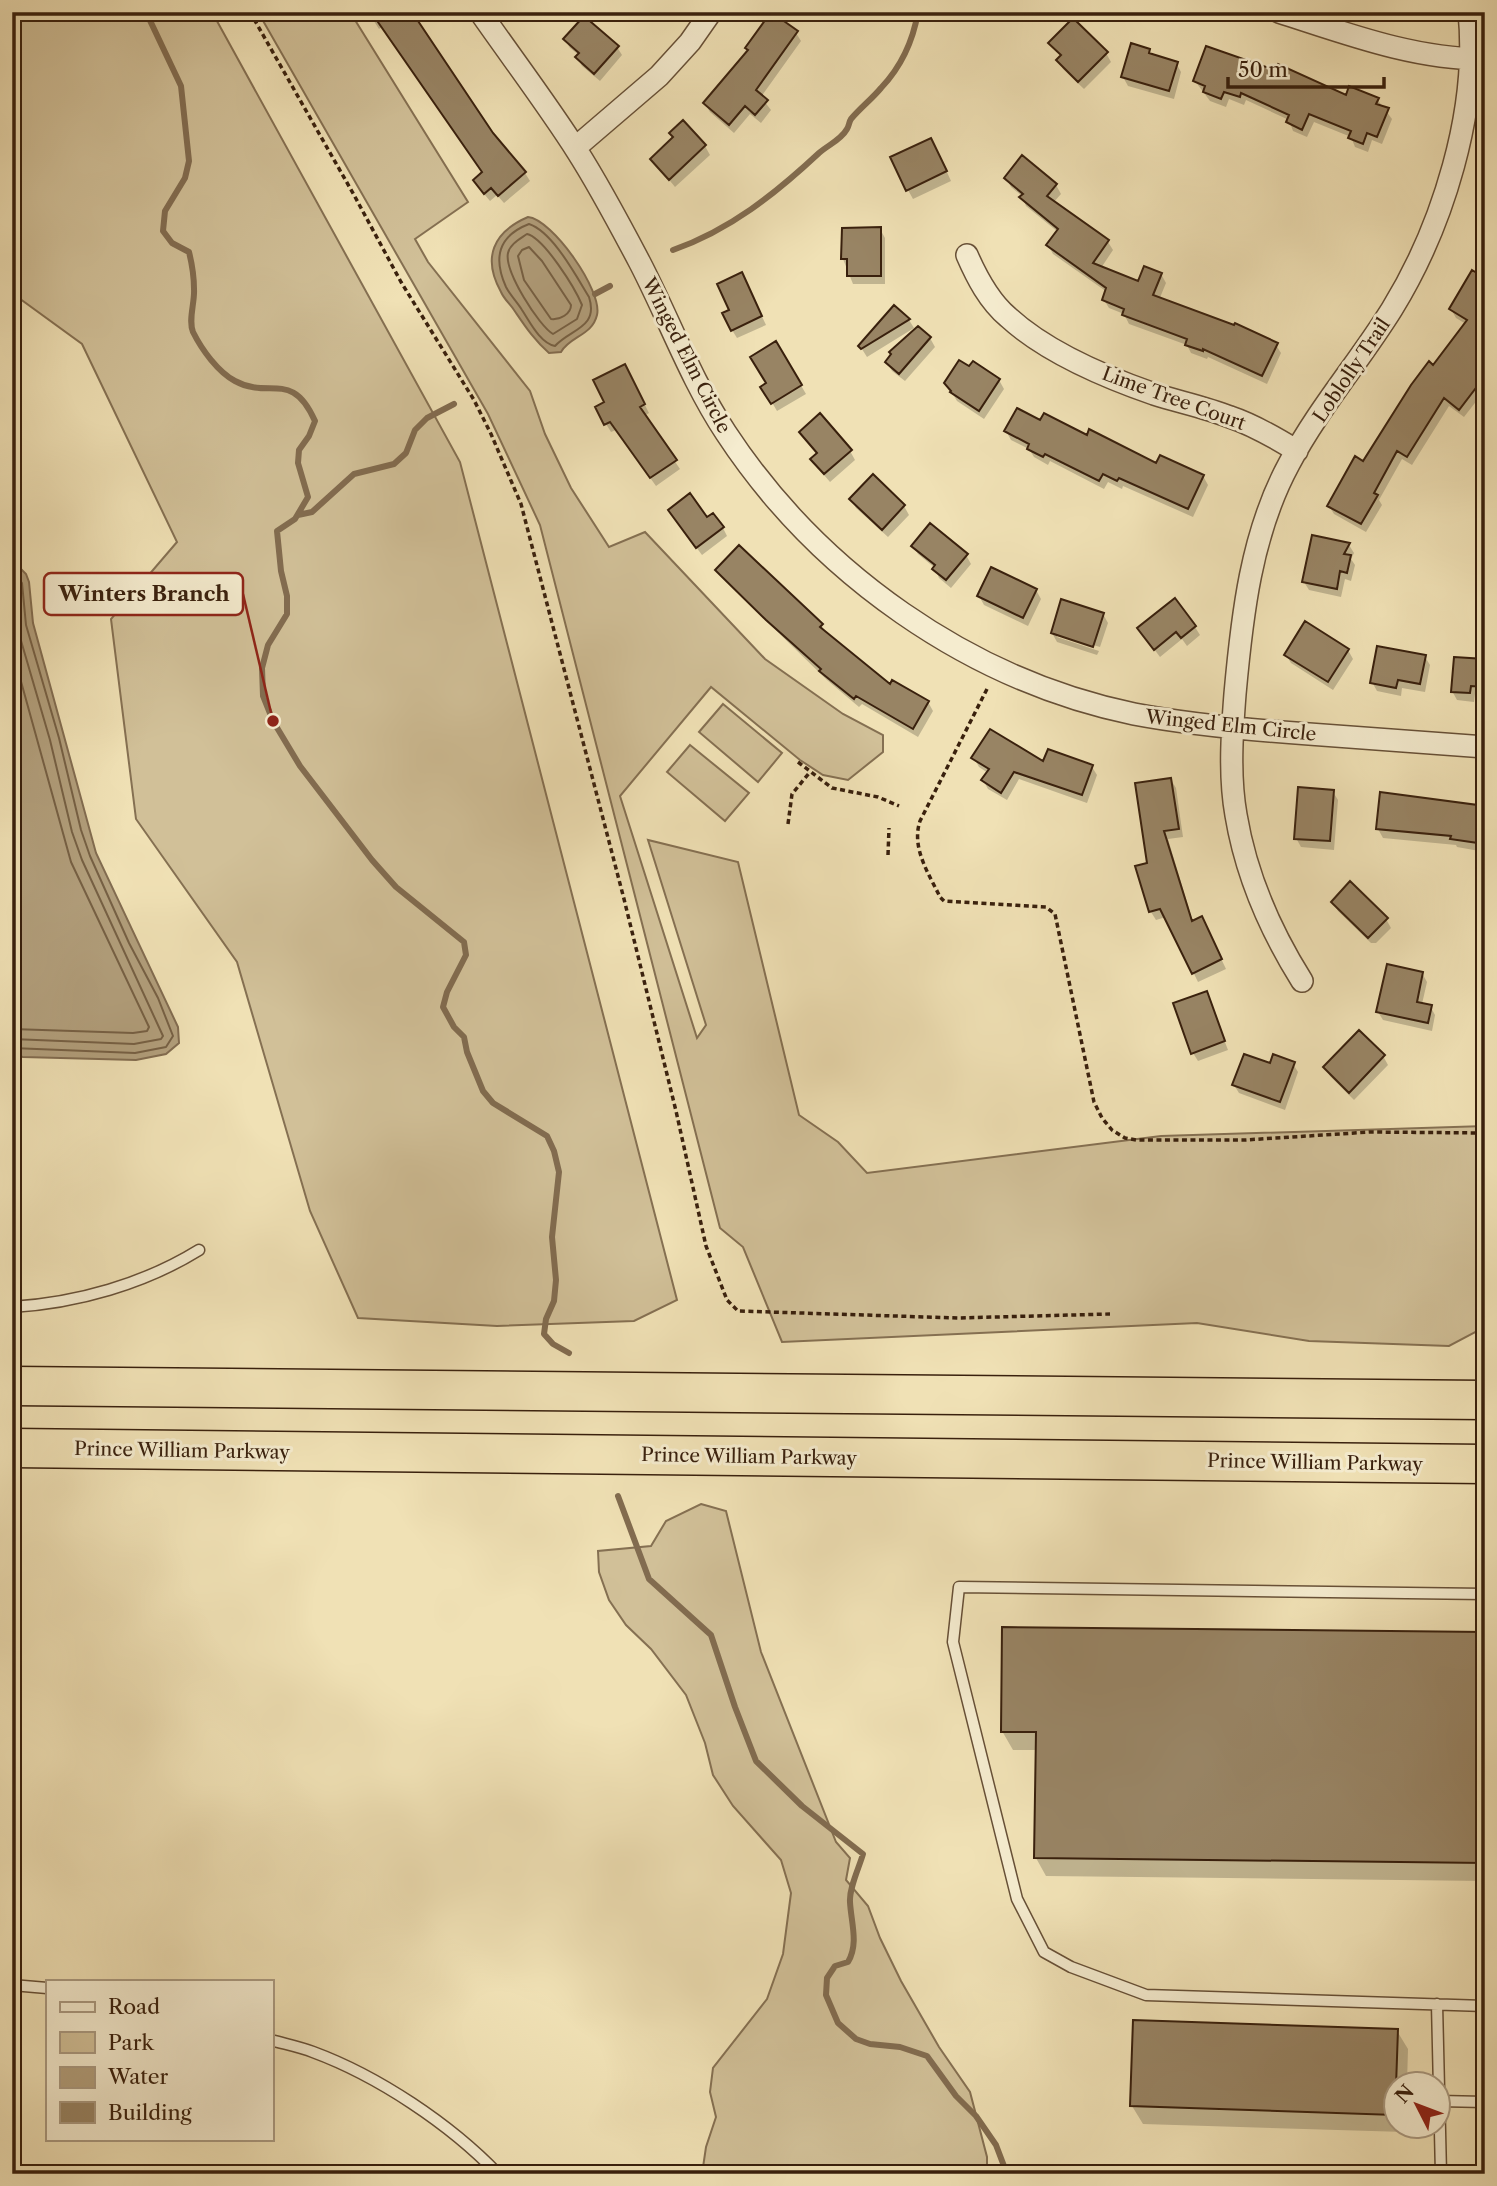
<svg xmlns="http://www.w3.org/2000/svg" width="1497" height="2186" font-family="'Libre Caslon Text',serif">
<rect width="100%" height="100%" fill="#f0e1b5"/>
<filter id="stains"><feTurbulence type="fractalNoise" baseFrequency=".00286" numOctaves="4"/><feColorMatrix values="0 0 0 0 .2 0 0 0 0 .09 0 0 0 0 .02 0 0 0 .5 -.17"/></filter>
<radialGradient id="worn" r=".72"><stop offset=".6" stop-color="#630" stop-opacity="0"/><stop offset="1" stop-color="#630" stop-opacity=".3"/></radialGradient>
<path fill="#d1c098" stroke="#857052" stroke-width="2" d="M12,12H212L460,462L677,1300L634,1321L497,1326L358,1318L310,1211L237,962L136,819L111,619L177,542L82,344L12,293Z
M258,12H350L468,202L415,239L428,262L530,391L545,434L571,488L609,547L645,532L765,659L843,714L883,735V752L848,780L823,775L800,760L711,687L620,796L697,1038L706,1025L648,840L738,862L799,1115L838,1142L867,1173L1161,1136L1485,1126V1327L1449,1346L1309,1341L1197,1323L782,1342L743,1247L720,1228L540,525L488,414Z
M723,704L782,753L758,782L699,732Z
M690,745L749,793L725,821L667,772Z
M701,1504L726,1511L761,1652L836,1842L850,1858L846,1880L868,1906L880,1938L901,1981L939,2047L970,2092L987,2157V2174H702L706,2147L716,2117L710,2092L713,2068L767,1999L783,1954L791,1893L781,1860L733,1806L713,1775L705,1743L686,1695L651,1649L626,1625L609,1600L599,1572L598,1551L651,1546L666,1521Z"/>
<path fill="#b29f7c" stroke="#826c50" stroke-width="2" d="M528,217C552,219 603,291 597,315C592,336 570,336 561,352L549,353C534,340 525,326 514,310C510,304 504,299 501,292C482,258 493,232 528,217Z
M12,560L26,574L29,582L33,623L96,853L178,1027L179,1043L166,1054L136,1060L23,1057L12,1055Z"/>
<path fill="#0003" d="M368,12H410L492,134L525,173L530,181L504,203L497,195L490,201L480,189L475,181L484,173L382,27L379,29Z
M638,12H651L645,19Z
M815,12H827L824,17Z
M796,33L801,41L761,97L771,110L761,123L750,114L734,133L710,112L705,104Z
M565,40L617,47L622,55L600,81L582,66L577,57L579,55L570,48Z
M1051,43L1106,53L1111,62L1084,89L1063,69L1058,60L1061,57Z
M1149,50L1153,56L1176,63L1181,72L1174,99L1128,86L1123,77Z
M1195,81L1377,99L1392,119L1382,144L1372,140L1368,152L1355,147L1351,137L1314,122L1307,137L1293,131L1289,120L1246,100L1244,105L1229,99L1226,107L1210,101Z
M674,138L705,146L710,155L675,187L652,159Z
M936,148L951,181L913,199L908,190Z
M1006,178L1056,185L1061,194L1053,203L1108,242L1113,250L1101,268L1139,283L1161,274L1166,283L1159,300L1276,345L1281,353L1267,384L1208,357L1207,359L1191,353L1187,345L1129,324L1124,314L1109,308L1104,300L1107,292L1053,254L1048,245L1058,232L1026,206L1022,196L1011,187Z
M880,229L885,238V284H853L843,259Z
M1485,280V390L1464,417L1449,406L1412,465L1402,459L1379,500L1382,505L1366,532L1334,514L1329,506L1466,324L1456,318L1451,309Z
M746,283L766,325L737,338L732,330V310Z
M894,308L909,320L914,328L867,357L860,346Z
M918,328L930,338L935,347L905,381L892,371L887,362Z
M776,343L806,394L777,411L763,387L768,384Z
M629,374L649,413L644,416L680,469L656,486L616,430L611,432L606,424L607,402Z
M999,380L1004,389L984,419L957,401L946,383Z
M1041,422L1157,465L1203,476L1208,485L1193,517L1123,486L1122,489L1108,482L1104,489L1050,461L1048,465L1034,457L1029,449L1011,440L1006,431Z
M801,432L850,451L855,460L830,482L818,468L813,459L818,455Z
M851,499L904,506L909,515L888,537L856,508Z
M675,519L707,520L723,528L727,536L702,555Z
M1313,537L1349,545L1354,553L1351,559L1355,565L1351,581L1345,579L1341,597L1309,590L1304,582Z
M913,546L966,555L971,564L951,588L939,578L935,568L918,554Z
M717,570L821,625L827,634L890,686L928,702L933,711L918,737L862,704L859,707L827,680L722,578Z
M1036,590L1041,599L1028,626L984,605L979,596Z
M1103,614L1108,623L1100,647L1057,634V637L1099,651L1097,655L1057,642L1052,633Z
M1195,627L1200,635L1187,646L1182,639L1160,657L1139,629Z
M1348,650L1353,659L1333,690L1291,663L1286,655Z
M1425,657L1430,665L1425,692L1402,688L1401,696L1377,691L1372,682Z
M1485,661V695L1475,694L1474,702L1457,700L1452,691Z
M974,758L1092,767L1097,775L1087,803L1019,779L1007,800L988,789L983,780L988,773L979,767Z
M1171,780L1176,788L1183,837L1168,839L1193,922L1206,927L1226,969L1198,982L1166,917L1156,920L1151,912L1138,867L1149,864Z
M1333,792L1338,800L1334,850L1301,847L1296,838Z
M1485,808V852L1457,847L1456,845L1383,838L1378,829Z
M1333,902L1386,919L1391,928L1376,943H1371L1338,911Z
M1422,973L1427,982L1422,1004L1430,1006L1435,1015L1432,1031L1383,1020L1378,1012Z
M1206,993L1228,1050L1198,1061L1193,1053Z
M1383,1056L1388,1065L1354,1100L1330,1076L1325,1068Z
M1293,1064L1298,1072L1285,1110L1239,1093L1234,1085Z
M1485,1634V1881L1046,1876L1036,1858L1037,1750H1013L1002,1731Z
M1397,2031L1408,2049L1407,2084H1396V2126H1405V2132L1143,2124L1132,2106Z"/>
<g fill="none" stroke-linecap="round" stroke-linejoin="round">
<path stroke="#766044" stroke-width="2" d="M529,224C553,232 576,276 589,297C599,328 570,329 555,346C540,343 530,322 522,310C517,302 510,295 506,287C493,258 498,236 529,224Z
M527,234C544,238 575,288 582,305L577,319L553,334C539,326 504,271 508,253C510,244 520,239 527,234Z
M529,247L542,261L571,305C571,314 560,320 551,319L524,280L518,256L522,250Z
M12,569L22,583L26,625L59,738L81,830L90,856L129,943L158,998L173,1036L166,1047L135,1053L12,1048
M12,583L17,627L50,740L72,832L82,860L163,1036L161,1039L134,1044L12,1039
M12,649L71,862L149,1027L147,1031L133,1033L12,1029"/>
<path stroke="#826c50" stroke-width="6" d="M146,12L181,86L189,161L185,178L165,211L163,231L172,243L189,252C192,264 194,276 194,289C195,302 188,320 193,332C202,350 218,372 235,381C270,400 292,369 315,421L309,436L299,450L298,463L308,497L295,519L277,531L281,571L287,596V614L268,645L262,668L263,696L273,721L300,766L372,860L396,887L464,942L466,955L447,992L443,1007L454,1027L464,1037L467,1052L483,1091L493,1103L547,1136L554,1151L559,1172L552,1237L556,1280L554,1301L546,1319L544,1334L553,1344L569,1353
M673,250C730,230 775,194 819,153C828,145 841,140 847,129C849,126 849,122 851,119C860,108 872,99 881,88C901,67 913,41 918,12
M595,294L610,286
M298,515L312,512L354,474L394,464L406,453L415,430L427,418L454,404
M618,1496L649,1579L711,1635L735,1707L756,1761L802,1806L863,1854C859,1868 849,1888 850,1902C851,1922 859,1944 848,1962L835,1966L827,1978L826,1995L838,2023L856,2039L870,2044L900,2047L927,2056L956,2096L976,2116L996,2145L1007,2174"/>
</g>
<path fill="#988464" stroke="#39200d" stroke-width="2" d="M371,12H412L493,133L526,172L498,196L491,188L484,194L473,180L482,172Z
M771,12L798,31L756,90L768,100L755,115L745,106L729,125L703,103L748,50L745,48Z
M584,16L619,46L594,74L575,57L579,53L563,39Z
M1073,18L1108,52L1078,82L1056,60L1061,55L1048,43Z
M1131,43L1150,49L1149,53L1178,62L1169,91L1121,77Z
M1206,46L1275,70L1278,64L1346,95L1349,86L1379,98L1376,104L1389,108L1377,137L1367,133L1363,144L1348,138L1351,131L1309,114L1302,130L1286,122L1289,115L1241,93L1240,97L1224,92L1221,99L1203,92L1205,86L1193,81Z
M683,120L706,145L669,180L650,159L673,137L669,133Z
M931,138L947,171L906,191L890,157Z
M1022,155L1057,184L1047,196L1109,240L1093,263L1138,281L1144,266L1162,273L1153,295L1234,325L1235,323L1278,343L1262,376L1203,349V351L1185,345L1187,339L1122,315L1124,309L1102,300L1106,288L1046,245L1058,229L1019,197L1023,194L1004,178Z
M881,227V276H847V259H841L842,228Z
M1472,270L1485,278V376L1459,410L1444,398L1407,457L1397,451L1374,493L1378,495L1361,524L1327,506L1355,456L1363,461L1411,385L1429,361L1433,365L1467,320L1449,309Z
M742,272L762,316L731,331L722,313L729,310L717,284Z
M894,305L910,319L861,349L858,346Z
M918,326L931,337L899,374L885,362L891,354L889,352Z
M776,341L802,385L771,404L760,387L766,383L750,357Z
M959,360L969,366L973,361L1000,379L979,411L950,392L951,391L944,383Z
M625,364L645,404L640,407L677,460L650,478L610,422L604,425L595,407L604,402L593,380Z
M1017,408L1040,420L1044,413L1087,435L1089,429L1156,463L1160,455L1204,475L1188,509L1119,478L1117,481L1103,474L1099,481L1045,454L1043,457L1027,449L1029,444L1004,431Z
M820,413L852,450L824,474L810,459L817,453L799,432Z
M873,474L905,505L882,530L849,499Z
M690,493L707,517L713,513L724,527L696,548L668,510Z
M930,523L968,554L946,580L932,569L935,565L911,546Z
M1312,535L1350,543L1344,554L1351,555L1347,573L1340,571L1337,589L1302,582Z
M739,545L823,624L820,627L890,684L892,680L929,701L913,729L856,696L854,699L819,671L821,669L766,620L715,570Z
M991,567L1037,589L1023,618L977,596Z
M1175,598L1196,626L1181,638L1176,632L1154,650L1137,628Z
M1061,599L1104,613L1093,647L1051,633Z
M1305,621L1349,649L1328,682L1284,655Z
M1377,646L1426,655L1420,684L1398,680L1396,688L1370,683Z
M1454,657L1485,659V687L1471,686L1470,693L1451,692Z
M990,729L1043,761L1048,749L1093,765L1082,795L1014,772L1001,793L981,780L989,769L971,758Z
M1171,778L1179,829L1164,831L1192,921L1202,916L1222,959L1192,974L1160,909L1149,912L1135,866L1147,863L1135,783Z
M1298,787L1334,790L1330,841L1294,839Z
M1380,792L1485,806V844L1450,839L1451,836L1376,829Z
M1350,881L1388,918L1368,938L1331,902Z
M1387,964L1423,972L1417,1002L1432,1005L1428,1023L1376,1012Z
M1207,991L1225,1041L1191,1054L1173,1003Z
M1359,1030L1385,1055L1349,1093L1323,1067Z
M1244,1054L1270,1063L1273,1054L1295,1062L1280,1102L1232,1085Z
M1002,1627L1485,1632V1863L1034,1858L1036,1732H1001Z
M1133,2020L1398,2029L1395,2115L1130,2106Z"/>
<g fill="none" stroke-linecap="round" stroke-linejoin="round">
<g stroke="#675037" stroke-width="13">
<path id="lane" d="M12,1307C77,1303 144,1284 199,1250
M1485,1594L959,1587L953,1642L1017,1899L1044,1952L1071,1967L1146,1995L1485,2006
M12,1985L47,1988
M1437,2004L1441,2174
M271,2040C285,2044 300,2047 313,2052C378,2076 450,2124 498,2174
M1439,2101L1485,2102"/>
</g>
<g stroke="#675037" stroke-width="24">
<path id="street" d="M480,12C512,58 547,104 577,151C600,187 620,225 640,263C669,319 691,380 726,433C818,573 969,680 1134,714C1192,725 1250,730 1309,734C1368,738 1426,743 1485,747
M1279,12C1345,33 1413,59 1483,59
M575,148L659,76L690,42L711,12
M967,255C977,278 989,301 1008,317C1046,352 1105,377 1154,394C1179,402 1205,407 1230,417C1254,425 1276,438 1297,451
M1302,981C1270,930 1246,875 1236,815C1229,776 1232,733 1235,694C1242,616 1251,534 1289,464C1318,409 1359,362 1392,309C1443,226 1479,110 1469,12"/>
</g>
<g stroke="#39200d" stroke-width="41">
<path id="highway" d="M12,1386L1485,1400
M12,1448L1485,1464"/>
</g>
<path stroke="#39200d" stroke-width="3.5" stroke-dasharray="5 3.5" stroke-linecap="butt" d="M250,12L354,195L401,282L474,400L491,434L521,504L624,899L676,1111L706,1246L727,1300L738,1311L958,1318L1110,1314
M987,689L920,821C911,848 929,874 940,897L944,901L1046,907L1055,914L1094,1102L1102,1118L1112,1130L1125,1138L1136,1140H1245L1370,1132L1485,1133
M798,762L832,788L878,797L899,806
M788,824L792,794L810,772
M888,855L889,828"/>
<use href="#lane" stroke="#f5eccf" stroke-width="10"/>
<use href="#street" stroke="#f5eccf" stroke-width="21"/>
<use href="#highway" stroke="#f0e1b5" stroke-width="38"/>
</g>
<g text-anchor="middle" stroke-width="6" stroke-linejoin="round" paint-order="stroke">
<g font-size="19" fill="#39200d" stroke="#f5eccf">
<text transform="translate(687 355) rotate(63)" y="7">Winged Elm Circle</text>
<text transform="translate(1351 370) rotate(-56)" y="7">Loblolly Trail</text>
<text transform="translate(1174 398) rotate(20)" y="7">Lime Tree Court</text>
<text transform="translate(1231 725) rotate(6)" y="7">Winged Elm Circle</text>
<text transform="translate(182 1450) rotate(1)" y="7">Prince William Parkway</text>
<text transform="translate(749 1456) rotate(1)" y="7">Prince William Parkway</text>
<text transform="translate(1315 1462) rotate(1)" y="7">Prince William Parkway</text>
</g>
</g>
<path fill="none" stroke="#8f2418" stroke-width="2.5" d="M273 721L243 594"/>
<circle fill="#8f2418" stroke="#f5eccf" stroke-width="2.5" cx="273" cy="721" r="7"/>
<rect fill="#f5eccf" stroke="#8f2418" stroke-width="2.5" x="44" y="573" width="199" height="42" rx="7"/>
<g font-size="21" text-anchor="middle" font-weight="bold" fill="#39200d">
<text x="144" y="601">Winters Branch</text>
</g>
<rect width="1497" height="2186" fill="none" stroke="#f0e1b5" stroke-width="42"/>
<rect x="14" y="14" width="1469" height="2158" fill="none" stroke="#39200d" stroke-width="3.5"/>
<rect x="21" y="21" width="1455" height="2144" fill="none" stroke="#39200d" stroke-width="2"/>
<rect x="46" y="1980" width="228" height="161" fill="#f5eccf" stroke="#aa9a81" stroke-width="2"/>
<rect x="60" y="2002" width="35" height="10" fill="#f5eccf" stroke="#aa9a81" stroke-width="2"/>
<text x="108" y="2014" font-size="21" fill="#39200d">Road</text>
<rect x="60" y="2032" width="35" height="21" fill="#d1c098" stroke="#aa9a81" stroke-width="2"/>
<text x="108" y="2050" font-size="21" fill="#39200d">Park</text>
<rect x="60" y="2067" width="35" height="21" fill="#b29f7c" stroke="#aa9a81" stroke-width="2"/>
<text x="108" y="2084" font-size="21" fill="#39200d">Water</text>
<rect x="60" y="2102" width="35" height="21" fill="#988464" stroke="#aa9a81" stroke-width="2"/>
<text x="108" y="2120" font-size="21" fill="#39200d">Building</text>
<g transform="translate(1417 2105) rotate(312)"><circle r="33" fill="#f5eccf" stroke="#aa9a81" stroke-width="2"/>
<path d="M0-5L12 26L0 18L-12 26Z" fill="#8f2418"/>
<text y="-10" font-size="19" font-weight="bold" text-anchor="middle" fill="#39200d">N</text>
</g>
<path d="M1228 77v10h156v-10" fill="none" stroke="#39200d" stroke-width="3.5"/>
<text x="1238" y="77" font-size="21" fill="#39200d" stroke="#f5eccf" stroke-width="5" paint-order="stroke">50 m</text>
<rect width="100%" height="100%" filter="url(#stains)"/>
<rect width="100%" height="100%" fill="url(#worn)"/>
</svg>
